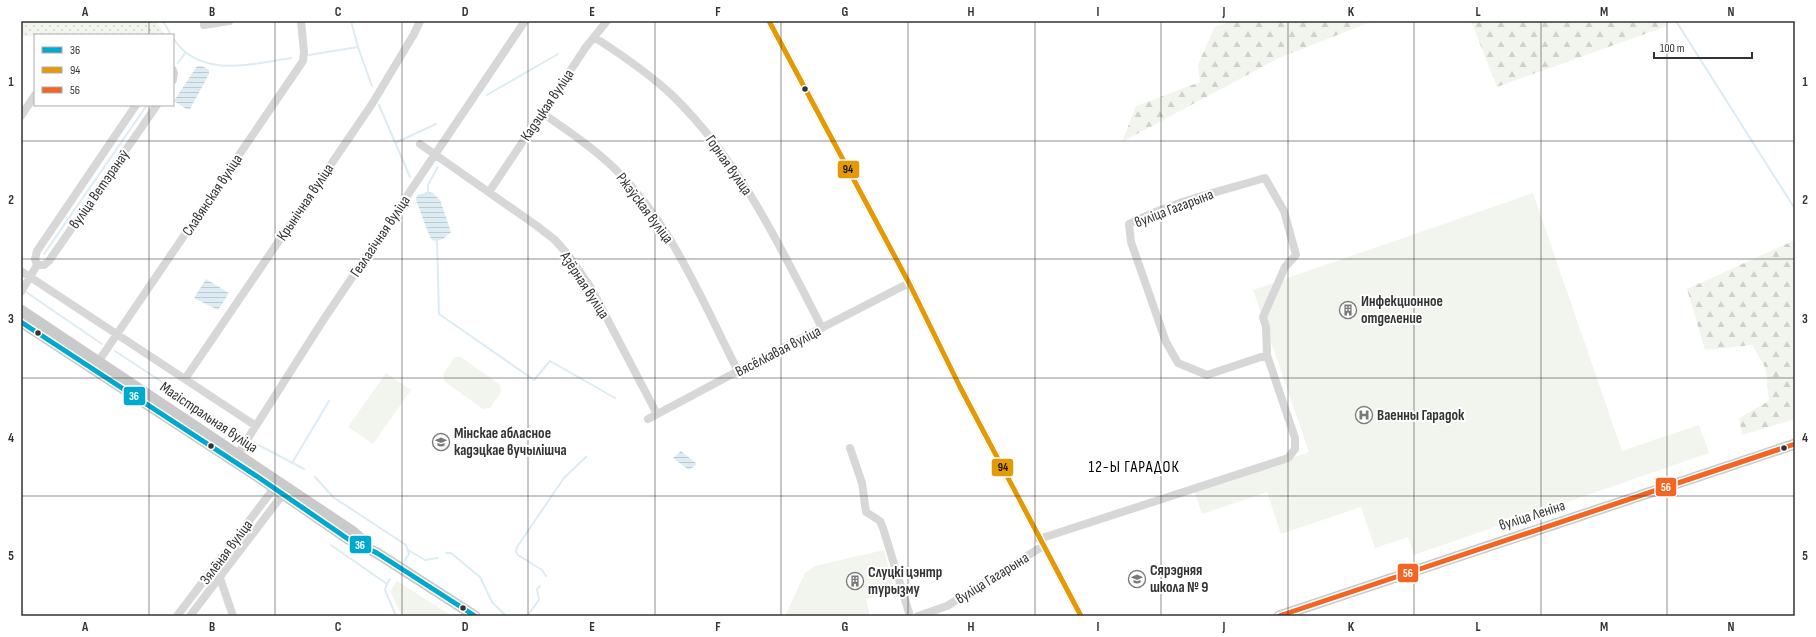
<svg xmlns="http://www.w3.org/2000/svg" width="1816" height="637" font-family="'Sofia Sans Condensed',sans-serif">
<defs>
<pattern id="grass-dots" width="8" height="8" patternUnits="userSpaceOnUse"><rect width="8" height="8" fill="#f1f5ed"/><path d="M2 2h.1M6 6h.1" fill="none" stroke="#cfd2cc" stroke-width="1.8" stroke-linecap="round"/></pattern>
<pattern id="forest-firs" width="22" height="20" patternUnits="userSpaceOnUse"><rect width="22" height="20" fill="#f1f5ed"/><path d="M5 1l3.5 6h-7zM16 11l3.5 6h-7z" fill="#cfd2cc"/></pattern>
<pattern id="water-rules" width="6" height="5" patternUnits="userSpaceOnUse"><rect width="6" height="5" fill="#ddebf3"/><path d="M0 2.5h6" fill="none" stroke="#becad1"/></pattern>
</defs>
<rect width="100%" height="100%" fill="#fff"/>
<path fill="url(#grass-dots)" d="M21,21H156L166,35L21,36Z"/>
<path fill="url(#forest-firs)" d="M1231,21H1373L1279,58L1122,142L1136,106L1200,82L1198,65L1214,28Z
M1471,21H1664L1667,26L1497,87Z
M1795,240V419L1742,435L1739,418L1769,401L1766,369L1752,345L1705,350L1687,289Z"/>
<path fill="#f1f5ed" d="M1533,193L1622,451L1699,425L1709,453L1414,555L1408,537L1375,548L1361,507L1281,534L1267,492L1202,514L1194,491L1309,452L1253,290Z
M455,357H461L500,385L501,392L490,408L483,409L445,382L443,374Z
M386,373L411,390L373,444L348,427Z
M884,550L895,591L866,599L870,616H785L805,573L815,566Z
M397,581L452,616H402L390,591Z"/>
<path fill="url(#water-rules)" d="M197,66H202L209,70V74L190,109L188,110L174,101Z
M428,192L433,193L440,200L451,232L443,239L436,241L432,240L429,235L416,200L417,195Z
M206,279L229,293L218,310L194,298Z
M681,451L697,464L689,470L673,458Z"/>
<g fill="none" stroke-linecap="round" stroke-linejoin="round">
<path stroke="#ddebf3" stroke-width="2" d="M163,21L171,35
M351,21L358,47L372,86
M1676,21L1795,209
M173,38C199,79 251,64 291,58
M309,55L358,47
M178,63L185,53
M487,95L558,54
M379,105L410,177
M395,143L436,124
M428,193V185L438,167
M437,239L439,314L534,380L550,361L615,398
M44,254L147,105
M26,292L102,344
M115,351L241,434
M253,442L304,469
M292,463L329,401
M315,477L333,497L406,545L409,554L405,560
M331,545L387,584L385,590L396,616
M408,550L425,560L438,558
M446,553H451L480,577L492,602L506,616
M546,576L542,570L518,555L516,552L517,547L564,478L586,457
M387,584L390,579
M527,616L539,600L537,589L540,586"/>
<path stroke="#d7d7d7" stroke-width="8" d="M769,21L909,283L960,387L1081,616
M204,25L229,21
M594,37C622,55 650,74 674,97C740,162 780,246 822,328
M173,70L174,73L173,80
M542,113C567,130 592,147 614,168C672,224 702,301 738,371
M21,116L35,95
M420,144L537,226L555,240L569,256L591,288L657,414
M489,192L586,47L607,21
M37,265H44L49,261L157,105
M37,265L35,259L37,251L136,105
M21,271L256,426
M21,292L37,265
M98,362L303,61L304,52L301,21
M185,379L372,104L414,34L420,21
M648,419L755,362L909,283
M850,448L862,483L866,512L880,521L883,528L910,616
M238,454L322,322L525,21
M1039,539L1288,458L1295,449V438L1267,355L1266,327L1263,317L1285,267L1296,255L1284,211L1265,178C1221,191 1171,202 1129,224L1131,242L1166,342L1178,363L1207,375L1267,355
M220,578L233,616
M177,616L274,488L278,486
M190,616L283,494L284,491
M918,616L947,606L1043,546"/>
<path stroke="#cacaca" stroke-width="11" d="M21,310L352,531L366,543
M21,322L258,477L348,539L377,553L475,616
M1279,616L1795,444"/>
<g stroke="#fff" stroke-width="8">
<path id="bus-1" d="M21,322L258,477L348,539L377,553L475,616"/>
</g>
<g stroke="#fff" stroke-width="8">
<path id="bus-2" d="M769,21L909,283L960,387L1081,616"/>
</g>
<g stroke="#fff" stroke-width="8">
<path id="bus-3" d="M1279,616L1795,444"/>
</g>
<use href="#bus-1" stroke="#00a9ce" stroke-width="5"/>
<use href="#bus-2" stroke="#e39a05" stroke-width="5"/>
<use href="#bus-3" stroke="#f26522" stroke-width="5"/>
</g>
<path fill="none" stroke="#333" stroke-width="1" stroke-opacity="0.55" d="M149,21V35M275,21V616M402,21V616M528,21V616M655,21V616M781,21V616M908,21V616M1035,21V616M1161,21V616M1288,21V616M1414,21V616M1541,21V616M1667,21V616M149,105V616M21,141H1795M21,259H1795M21,378H1795M21,496H1795"/>
<defs>
<g id="building-ring" transform="scale(0.9)"><circle r="9.5" fill="#fff" stroke="#7a7a7a" stroke-width="1.5"/><path d="M-4-6H4V6H1V3H-1V6H-4ZM-2.5-4.3h1.7v1.8h-1.7ZM.8-4.3h1.7v1.8H.8ZM-2.5-1h1.7V.8h-1.7ZM.8-1h1.7V.8H.8Z" fill="#7a7a7a"/></g>
<g id="hospital-ring" transform="scale(0.9)"><circle r="9.5" fill="#fff" stroke="#7a7a7a" stroke-width="1.5"/><path d="M-5-5h3v3.5h4V-5h3V5h-3V1.5h-4V5h-3Z" fill="#7a7a7a"/></g>
<g id="school-ring" transform="scale(0.9)"><circle r="9.5" fill="#fff" stroke="#7a7a7a" stroke-width="1.5"/><path d="M0-5L7-2L0 1L-7-2ZM-4 1L0 2.5L4 1V4Q0 6-4 4Z" fill="#7a7a7a"/></g>
</defs>
<g fill-rule="evenodd">
<use href="#building-ring" x="1348" y="310"/>
<use href="#hospital-ring" x="1364" y="415"/>
<use href="#school-ring" x="441" y="442"/>
<use href="#school-ring" x="1137" y="579"/>
<use href="#building-ring" x="855" y="581"/>
</g>
<g fill="#333" stroke="#fff" stroke-width="1.5">
<circle cx="805" cy="89" r="3.5"/>
<circle cx="38" cy="333" r="3.5"/>
<circle cx="211" cy="446" r="3.5"/>
<circle cx="1784" cy="448" r="3.5"/>
<circle cx="463" cy="608" r="3.5"/>
</g>
<g text-anchor="middle" stroke-width="4" stroke-linejoin="round" paint-order="stroke">
<g font-size="15" fill="#333" stroke="#fff">
<text transform="translate(547 105) rotate(-56)" y="5">Кадэцкая вуліца</text>
<text transform="translate(729 165) rotate(55)" y="5">Горная вуліца</text>
<text transform="translate(99 189) rotate(-55)" y="5">вуліца Ветэранаў</text>
<text transform="translate(212 195) rotate(-56)" y="5">Славянская вуліца</text>
<text transform="translate(305 202) rotate(-56)" y="5">Крынічная вуліца</text>
<text transform="translate(645 208) rotate(53)" y="5">Ржэўская вуліца</text>
<text transform="translate(1174 208) rotate(-21)" y="5">вуліца Гагарына</text>
<text transform="translate(380 236) rotate(-56)" y="5">Геалагічная вуліца</text>
<text transform="translate(585 285) rotate(57)" y="5">Азёрная вуліца</text>
<text transform="translate(778 351) rotate(-27)" y="5">Вясёлкавая вуліца</text>
<text transform="translate(209 417) rotate(34)" y="5">Магістральная вуліца</text>
<text transform="translate(1532 515) rotate(-18)" y="5">вуліца Леніна</text>
<text transform="translate(226 552) rotate(-53)" y="5">Зялёная вуліца</text>
<text transform="translate(992 578) rotate(-32)" y="5">вуліца Гагарына</text>
</g>
<g font-size="15" font-weight="bold" fill="#333" stroke="#fff" text-anchor="start">
<text x="1361" y="306">Инфекционное<tspan x="1361" dy="17">отделение</tspan></text>
<text x="1377" y="420">Ваенны Гарадок</text>
<text x="454" y="438">Мінскае абласное<tspan x="454" dy="17">кадэцкае вучылішча</tspan></text>
<text x="1150" y="575">Сярэдняя<tspan x="1150" dy="17">школа № 9</tspan></text>
<text x="868" y="577">Слуцкі цэнтр<tspan x="868" dy="17">турызму</tspan></text>
</g>
<g font-size="16" letter-spacing="1" fill="#000" stroke="#fff">
<text x="1134" y="472">12-Ы ГАРАДОК</text>
</g>
</g>
<g stroke="#fff" stroke-width="1.5">
<rect x="837" y="160" width="23" height="19" rx="4" fill="#e39a05"/>
<rect x="123" y="386" width="23" height="20" rx="4" fill="#00a9ce"/>
<rect x="991" y="458" width="23" height="19" rx="4" fill="#e39a05"/>
<rect x="1655" y="477" width="22" height="20" rx="4" fill="#f26522"/>
<rect x="349" y="535" width="23" height="19" rx="4" fill="#00a9ce"/>
<rect x="1397" y="563" width="22" height="20" rx="4" fill="#f26522"/>
</g>
<g font-size="11" text-anchor="middle" font-weight="bold" fill="#fff">
<text x="134" y="400">36</text>
<text x="1666" y="491">56</text>
<text x="360" y="549">36</text>
<text x="1408" y="577">56</text>
</g>
<g font-size="11" text-anchor="middle" font-weight="bold" fill="#111">
<text x="848" y="173">94</text>
<text x="1003" y="471">94</text>
</g>
<rect width="1816" height="637" fill="none" stroke="#ffffff" stroke-width="44"/>
<rect x="34" y="34" width="140" height="72" fill="#ffffff" stroke="#adadad"/>
<rect x="42" y="47" width="20" height="6" fill="#00a9ce" stroke="#adadad"/>
<text x="70" y="54" font-size="12" fill="#333333">36</text>
<rect x="42" y="67" width="20" height="6" fill="#e39a05" stroke="#adadad"/>
<text x="70" y="74" font-size="12" fill="#333333">94</text>
<rect x="42" y="87" width="20" height="6" fill="#f26522" stroke="#adadad"/>
<text x="70" y="94" font-size="12" fill="#333333">56</text>
<path d="M1654 52v6h98v-6" fill="none" stroke="#333333" stroke-width="2"/>
<text x="1660" y="52" font-size="12" fill="#333333" stroke="#ffffff" stroke-width="3" paint-order="stroke">100 m</text>
<rect x="22" y="22" width="1772" height="593" fill="none" stroke="#333" stroke-width="1.5"/>
<g font-size="13" text-anchor="middle" font-weight="bold" fill="#333">
<text x="85" y="16">A</text>
<text x="212" y="16">B</text>
<text x="338" y="16">C</text>
<text x="465" y="16">D</text>
<text x="592" y="16">E</text>
<text x="718" y="16">F</text>
<text x="845" y="16">G</text>
<text x="971" y="16">H</text>
<text x="1098" y="16">I</text>
<text x="1224" y="16">J</text>
<text x="1351" y="16">K</text>
<text x="1478" y="16">L</text>
<text x="1604" y="16">M</text>
<text x="1731" y="16">N</text>
<text x="11" y="86">1</text>
<text x="1805" y="86">1</text>
<text x="11" y="204">2</text>
<text x="1805" y="204">2</text>
<text x="11" y="323">3</text>
<text x="1805" y="323">3</text>
<text x="11" y="442">4</text>
<text x="1805" y="442">4</text>
<text x="11" y="560">5</text>
<text x="1805" y="560">5</text>
<text x="85" y="631">A</text>
<text x="212" y="631">B</text>
<text x="338" y="631">C</text>
<text x="465" y="631">D</text>
<text x="592" y="631">E</text>
<text x="718" y="631">F</text>
<text x="845" y="631">G</text>
<text x="971" y="631">H</text>
<text x="1098" y="631">I</text>
<text x="1224" y="631">J</text>
<text x="1351" y="631">K</text>
<text x="1478" y="631">L</text>
<text x="1604" y="631">M</text>
<text x="1731" y="631">N</text>
</g>
</svg>
